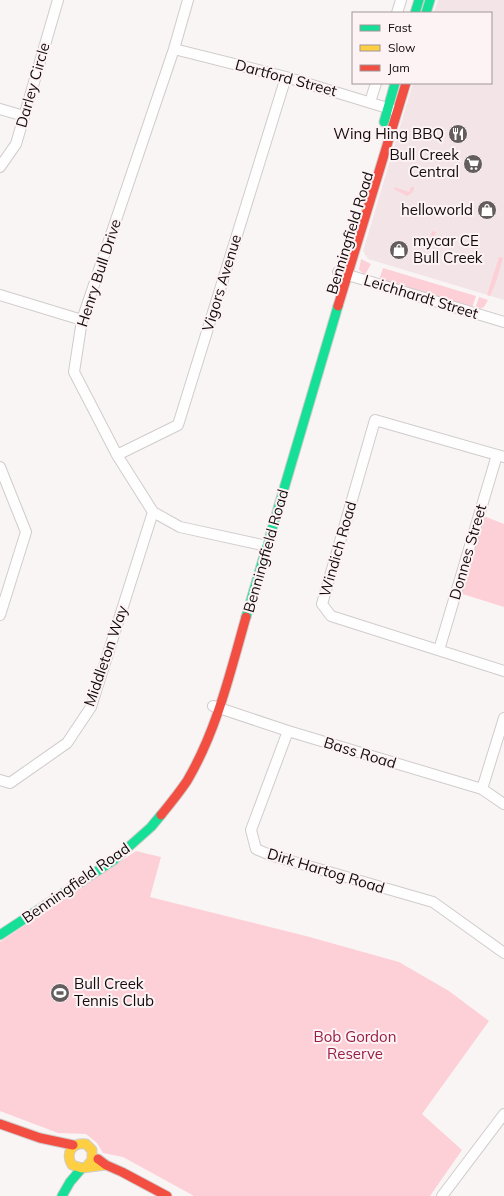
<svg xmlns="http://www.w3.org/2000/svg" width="504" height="1196" font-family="Mulish,sans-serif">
<rect width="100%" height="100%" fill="#faf5f5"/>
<path fill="#f3e5e7" d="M438,0H504V300L368,259L363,251L413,83H491V13H434Z"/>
<path fill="#fdd0d7" d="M394,187L409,192L411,187H414C414,192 411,194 407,196L394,189Z
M432,231L436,232L430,251L427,250Z
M499,257L503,258L496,282L490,296L487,295Z
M361,259L371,264L365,275L359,270Z
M383,268L476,296L472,308L381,281L380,277Z
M479,297L488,300L484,307L480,309H475Z
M479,514L504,524V607L456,592Z
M136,851L161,857L150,897L306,936L399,962L449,991L489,1021L422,1114L462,1150L430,1196H194L123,1157L103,1153L97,1143L86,1134L58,1133L0,1111V942Z"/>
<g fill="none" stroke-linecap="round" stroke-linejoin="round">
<g stroke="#d1cccc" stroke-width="12">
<path id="street" d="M188,0L174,49L82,320L74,372L117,455L153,512L180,527L267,546
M397,13L401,0
M174,49L286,77L394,110
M370,102L376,83
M0,109L24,116
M0,167L16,144L58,0
M338,272L504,322
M0,295L82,320
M117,455L178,425L286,77
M504,457L375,420L322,604L331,616L504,671
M0,467L26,532L0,615
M439,650L497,455
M213,706L288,731L482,789L504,804
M288,731L251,830L256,849L270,855L433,902L504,953
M0,780L10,783L67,743L91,707L153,512
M482,789L504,718
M442,1196L504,1114"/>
</g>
<g stroke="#d1cccc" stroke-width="11">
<path id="fast" d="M415,13L419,0
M426,13L430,0
M384,122L395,83
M246,617L338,306
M0,935L114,860L151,827L161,815
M62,1196L70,1182L82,1168"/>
</g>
<g stroke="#d1cccc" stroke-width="11">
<path id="slow" d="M86,1167L92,1160V1150L86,1144C72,1142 65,1153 72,1165L82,1168L106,1165"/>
</g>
<g stroke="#d1cccc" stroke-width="11">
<path id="jam" d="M338,306L406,83
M161,815C170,804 179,793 187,781C217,730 230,673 246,617
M0,1124L40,1138L73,1145
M98,1159L106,1165L122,1172L167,1196"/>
</g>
<use href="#street" stroke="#fefefe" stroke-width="10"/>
<use href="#fast" stroke="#16e098" stroke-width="9"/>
<use href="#slow" stroke="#ffcf43" stroke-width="9"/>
<use href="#jam" stroke="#f24e42" stroke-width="9"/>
</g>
<defs>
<g id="restaurant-disc" transform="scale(1)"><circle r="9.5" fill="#635d5e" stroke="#fdf2f4"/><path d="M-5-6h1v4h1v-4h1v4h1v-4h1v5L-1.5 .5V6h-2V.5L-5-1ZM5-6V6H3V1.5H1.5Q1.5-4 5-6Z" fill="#fff"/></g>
<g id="supermarket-disc" transform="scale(1)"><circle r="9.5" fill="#635d5e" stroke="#fdf2f4"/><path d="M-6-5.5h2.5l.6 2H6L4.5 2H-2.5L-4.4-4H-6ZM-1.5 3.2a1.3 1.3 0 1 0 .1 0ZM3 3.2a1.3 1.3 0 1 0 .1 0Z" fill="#fff"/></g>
<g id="shop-disc" transform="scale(1)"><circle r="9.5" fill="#635d5e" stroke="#fdf2f4"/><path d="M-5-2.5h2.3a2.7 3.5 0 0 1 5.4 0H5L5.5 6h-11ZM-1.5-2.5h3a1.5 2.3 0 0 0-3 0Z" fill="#fff"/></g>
<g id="stadium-disc" transform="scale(1)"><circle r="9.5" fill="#635d5e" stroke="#fdf2f4"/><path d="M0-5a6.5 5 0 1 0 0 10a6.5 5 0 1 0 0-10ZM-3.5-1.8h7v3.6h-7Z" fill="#fff"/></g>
</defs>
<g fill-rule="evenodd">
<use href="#restaurant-disc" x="458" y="134"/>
<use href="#supermarket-disc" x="473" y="164"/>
<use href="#shop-disc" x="487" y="210"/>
<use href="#shop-disc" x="399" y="250"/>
<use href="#stadium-disc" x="60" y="993"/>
</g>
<g text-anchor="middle" stroke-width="4" stroke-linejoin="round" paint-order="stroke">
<g font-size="15" fill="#110b0c" stroke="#fdf2f4">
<text transform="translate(286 78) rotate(15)" y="5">Dartford Street</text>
<text transform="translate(33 85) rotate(-74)" y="5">Darley Circle</text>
<text transform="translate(350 233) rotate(-73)" y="5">Benningfield Road</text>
<text transform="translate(99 273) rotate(-72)" y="5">Henry Bull Drive</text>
<text transform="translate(222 283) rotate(-73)" y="5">Vigors Avenue</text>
<text transform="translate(421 297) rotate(17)" y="5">Leichhardt Street</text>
<text transform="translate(338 549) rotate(-74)" y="5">Windich Road</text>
<text transform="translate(266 551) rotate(-74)" y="5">Benningfield Road</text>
<text transform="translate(468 552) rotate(-74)" y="5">Donnes Street</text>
<text transform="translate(106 656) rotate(-71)" y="5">Middleton Way</text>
<text transform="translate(360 753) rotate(17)" y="5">Bass Road</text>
<text transform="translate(326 871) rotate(17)" y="5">Dirk Hartog Road</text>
<text transform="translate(76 883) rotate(-35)" y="5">Benningfield Road</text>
</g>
<g font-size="15" fill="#110b0c" stroke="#fdf2f4" text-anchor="end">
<text x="444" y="139">Wing Hing BBQ</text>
<text x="459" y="160">Bull Creek<tspan x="459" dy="17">Central</tspan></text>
<text x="473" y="215">helloworld</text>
<text x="413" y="246" text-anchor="start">mycar CE<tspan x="413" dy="17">Bull Creek</tspan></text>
<text x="74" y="989" text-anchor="start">Bull Creek<tspan x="74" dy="17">Tennis Club</tspan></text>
</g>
<g font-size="15" fill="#991e45" stroke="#fdf2f4">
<text x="355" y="1042">Bob Gordon<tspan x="355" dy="17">Reserve</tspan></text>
</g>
</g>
<rect x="352" y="12" width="140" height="72" fill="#fdf2f4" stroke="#9f9697"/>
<rect x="360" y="25" width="20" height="6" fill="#16e098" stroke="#9f9697"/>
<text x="388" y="32" font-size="12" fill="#110b0c">Fast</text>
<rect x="360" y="45" width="20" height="6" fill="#ffcf43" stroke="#9f9697"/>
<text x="388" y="52" font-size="12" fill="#110b0c">Slow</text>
<rect x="360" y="65" width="20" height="6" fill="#f24e42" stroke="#9f9697"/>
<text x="388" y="72" font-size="12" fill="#110b0c">Jam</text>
</svg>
